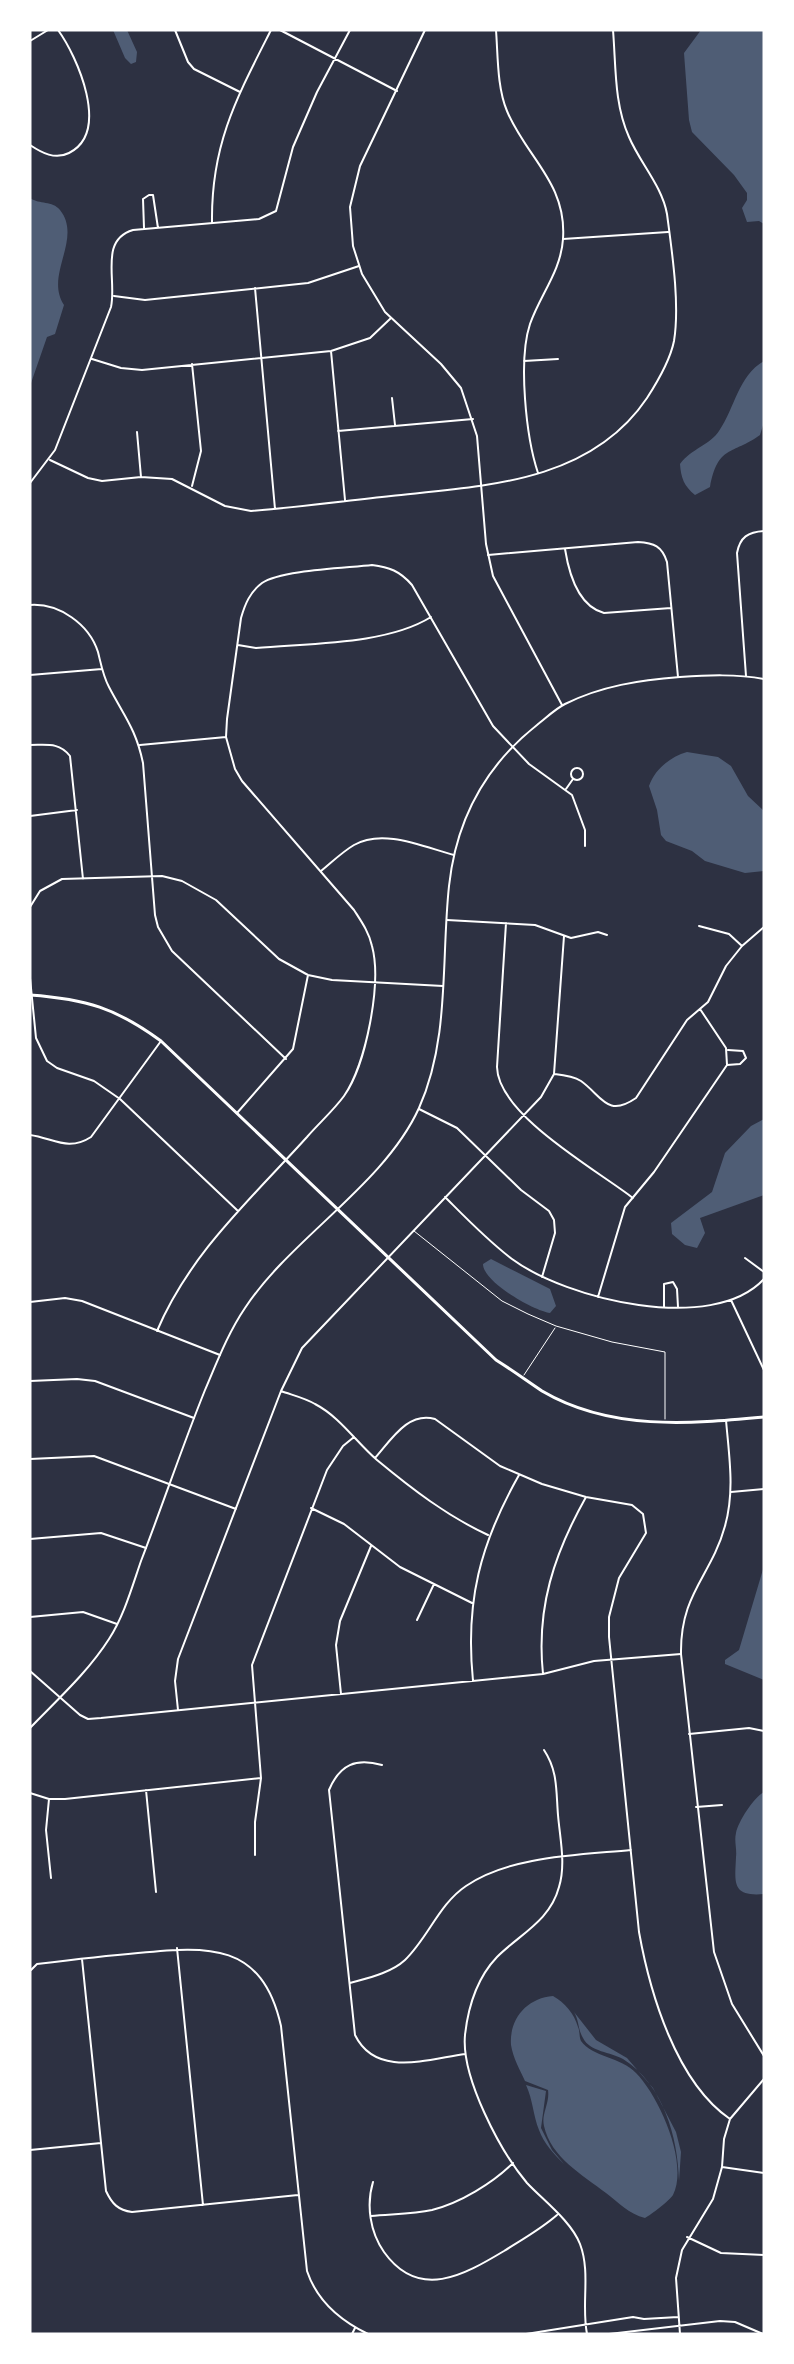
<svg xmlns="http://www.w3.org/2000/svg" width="794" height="2364" font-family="Jost,sans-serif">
<rect width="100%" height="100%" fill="#2d3142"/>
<path fill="#4f5d75" d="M113,30H127L137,52L136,62L131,64L125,58Z
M701,30H764V224L759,221L747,222L742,208L747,200V193L734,175L692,132L689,120L684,53Z
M30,198C40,205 52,200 60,210C83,239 44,275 64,305L55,334L47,337L30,386Z
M764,361V422L760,435C732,455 718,445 710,487L695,495C684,486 681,478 680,464C691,449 711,444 719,431C735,408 738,376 764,361Z
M687,752L718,757L731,766L748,796L764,811V871L745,873L705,861L692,851L666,841L661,835L657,810L649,786C655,769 670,757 687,752Z
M764,1119V1195L700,1218L705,1233L697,1248L685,1245L672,1234L671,1223L712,1192L725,1153L751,1126Z
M491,1259L550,1289L556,1306L550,1313C534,1311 483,1282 483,1264Z
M764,1566V1680L725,1664V1660L739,1650Z
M764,1792V1894C731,1897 735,1882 736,1857C737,1849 734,1841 736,1833C738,1822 754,1797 764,1792Z
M553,1996C565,2003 574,2013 578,2027C580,2031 579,2037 581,2041C592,2057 621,2057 636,2073C659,2096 689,2163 673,2195C670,2200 651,2215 645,2218C629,2214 619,2203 606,2193C583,2175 551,2158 544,2126C541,2114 550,2103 548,2090L525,2081C520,2070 513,2058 511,2045C509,2019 527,1998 553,1996Z
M574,2012L596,2040L627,2058L653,2088L676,2132L681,2152L679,2181C678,2137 663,2084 623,2059C611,2052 590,2052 583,2038C578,2030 579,2020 574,2012Z
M526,2085L546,2091L541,2128L552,2150L564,2164C554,2154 544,2144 539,2130C533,2115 533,2100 526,2085Z"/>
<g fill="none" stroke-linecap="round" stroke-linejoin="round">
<path stroke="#fff" stroke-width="1" d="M414,1231L502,1301L528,1314L556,1326L612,1342L665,1352V1419
M524,1375L555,1328"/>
<path stroke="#fff" stroke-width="2" d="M175,30L188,62L194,69L240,92
M280,30L397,91
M496,30C498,56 497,87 507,111C526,157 567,183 563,239C561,271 540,295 530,324C518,360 526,437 538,473
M30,41L48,30
M30,145C42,153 55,160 69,153C111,132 77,56 58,30
M212,222C211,144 237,97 271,30
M144,228L143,199L149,195H153L158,228
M563,239L668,232
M255,288L275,509
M114,296L145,300L308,283L359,266
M331,351L345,500
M92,359L121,368L142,370L331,351L370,338L391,318
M524,361L558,359
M192,364L201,451L192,486
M392,398L395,425
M338,431L473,419
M137,432L141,477
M50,460L88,478L102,481L141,477L172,479L225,506L251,511C298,507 344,501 391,496C484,486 590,483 647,398C658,381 670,361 674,341C680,304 672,252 667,214C662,186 640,163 629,137C614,104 616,66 613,30
M30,483L55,450L111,307C117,280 99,240 133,230L259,219L276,211L293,147L317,92L350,30
M565,549C569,574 578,606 604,613L671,608
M488,555L638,542C654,543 662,546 667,562L678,677
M30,605C59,603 89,624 98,652C101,664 103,676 109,687C124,716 136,729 143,763L155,915L158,927L172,951L286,1059
M238,645L256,648C309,643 386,645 431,617
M30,675L102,669
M746,676L737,553C740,537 748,532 764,531
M30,745C47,745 59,742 70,756L83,879
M140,745L226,737
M571 774a6 6 0 1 1 12 0a6 6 0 1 1-12 0Z
M566,789L573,779
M30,816L77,810
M321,871C331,863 342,852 354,845C383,828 424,847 454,855
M30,907L40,891L62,879L162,876L182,881L216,900L279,959L308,975L332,980L443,986
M447,920L535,925L571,938L598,932L607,935
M506,923L497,1067C498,1115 597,1170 633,1198
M699,926L729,934L742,946
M30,978L36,1038L47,1061L57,1068L94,1081L120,1099L238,1211
M727,1065L740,1064L746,1058L743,1051L728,1050
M554,1074C563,1075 573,1076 581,1081C602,1096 607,1118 636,1098L687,1020L708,1002L726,966L742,946L764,927
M419,1109L457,1128L521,1190L549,1211L554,1220L555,1233L542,1277
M237,1113L293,1049L308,975
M30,1135C53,1138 68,1152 91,1137L161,1041
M445,1197C466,1218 488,1241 512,1259C566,1299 712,1335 764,1279
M745,1258L764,1272
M598,1297L625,1207L654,1172L727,1065L726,1048L700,1009
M731,1300L764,1370
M30,1302L65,1298L82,1301L220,1355
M664,1306V1284L673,1282L677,1289L678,1307
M157,1331C190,1253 251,1199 307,1137C319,1123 333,1111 344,1096C366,1065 382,983 372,946C369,932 361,921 354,910L242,781L235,769L226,737L227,719L241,618C245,604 250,592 262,583C280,570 347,568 372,565C389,567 400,571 412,585L493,726L529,764L572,795L585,830V846
M30,1381L77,1379L95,1381L194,1418
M281,1391C292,1395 305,1398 315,1404C340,1417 356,1442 377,1460C412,1489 447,1516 488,1535
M375,1458C391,1440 408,1411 435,1419L500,1466L542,1484L586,1497L632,1505L643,1514L646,1533L619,1578L609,1617V1637L639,1932C650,1993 676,2082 730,2119
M30,1459L94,1456L236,1509
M731,1492L764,1489
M311,1508L344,1524L400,1567L472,1603
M30,1539L101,1533L146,1548
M30,1617L83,1612L117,1624
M417,1620L434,1584
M30,1671L80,1715L88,1719L101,1718L543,1674L594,1661L681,1654
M543,1674C536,1608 554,1554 586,1497
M473,1681C465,1602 480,1544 519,1475
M341,1694L336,1645L340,1621L371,1546
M178,1710L175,1681L178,1659L281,1391L302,1348L541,1097L554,1074L564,936
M689,1734L749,1728L764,1731
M544,1750C558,1771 556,1791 558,1815C560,1839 566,1864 559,1887C550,1921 520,1934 497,1957C477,1978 468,2008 465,2035C461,2077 500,2151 527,2183C544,2201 571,2221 580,2244C591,2273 581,2304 587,2334
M382,1765C356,1758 340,1764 329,1790L355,2035C376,2078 428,2059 465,2054
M146,1790L156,1892
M30,1793L49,1799H65L261,1778
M49,1799L46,1830L51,1878
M696,1807L722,1805
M255,1855V1822L261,1778L252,1665L327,1470L343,1446L354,1437
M177,1948L203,2205
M82,1959L106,2191C112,2204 118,2210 132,2212L298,2195
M31,1970L37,1964C70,1960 104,1956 138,1953C208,1946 262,1942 281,2026L307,2271C317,2301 341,2321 368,2334
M350,1983C368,1978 391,1973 405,1960C428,1938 439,1904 466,1886C509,1856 579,1855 631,1850
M30,2150L101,2143
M722,2167L764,2173
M373,2182C366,2205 370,2232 384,2252C419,2301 464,2275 504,2251C523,2239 541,2229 557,2215
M371,2216C390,2214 413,2214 432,2210C460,2203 493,2183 513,2163
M687,2237L721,2253L764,2255
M352,2334L355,2328
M526,2334L633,2317L644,2319L678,2317
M609,2334L720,2321L735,2322L763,2334
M680,2334L676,2278L682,2250L713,2199L722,2167L724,2139L730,2119L764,2079"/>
<path stroke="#fff" stroke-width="2" d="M425,30L360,166L350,207L353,246L362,274L385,312L441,364L461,388L477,436L486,544L493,576L562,705
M726,1420C729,1456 735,1491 725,1526C711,1577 680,1593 681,1654L714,1952L732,2004L764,2056
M30,1728C57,1700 88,1672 109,1639C124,1616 132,1587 141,1561C163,1504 182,1447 205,1390C217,1362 228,1333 245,1308C291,1238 384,1185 419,1108C450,1039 441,960 449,886C456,821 485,766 537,725C546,718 555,709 565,704C601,686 640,680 680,677C709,675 736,674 764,679"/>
<path stroke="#fff" stroke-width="3" d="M30,995C86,999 116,1008 161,1041L496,1360C512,1370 527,1381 542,1391C610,1431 689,1424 764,1417"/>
</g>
<rect width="794" height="2364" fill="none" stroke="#ffffff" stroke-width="63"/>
</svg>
